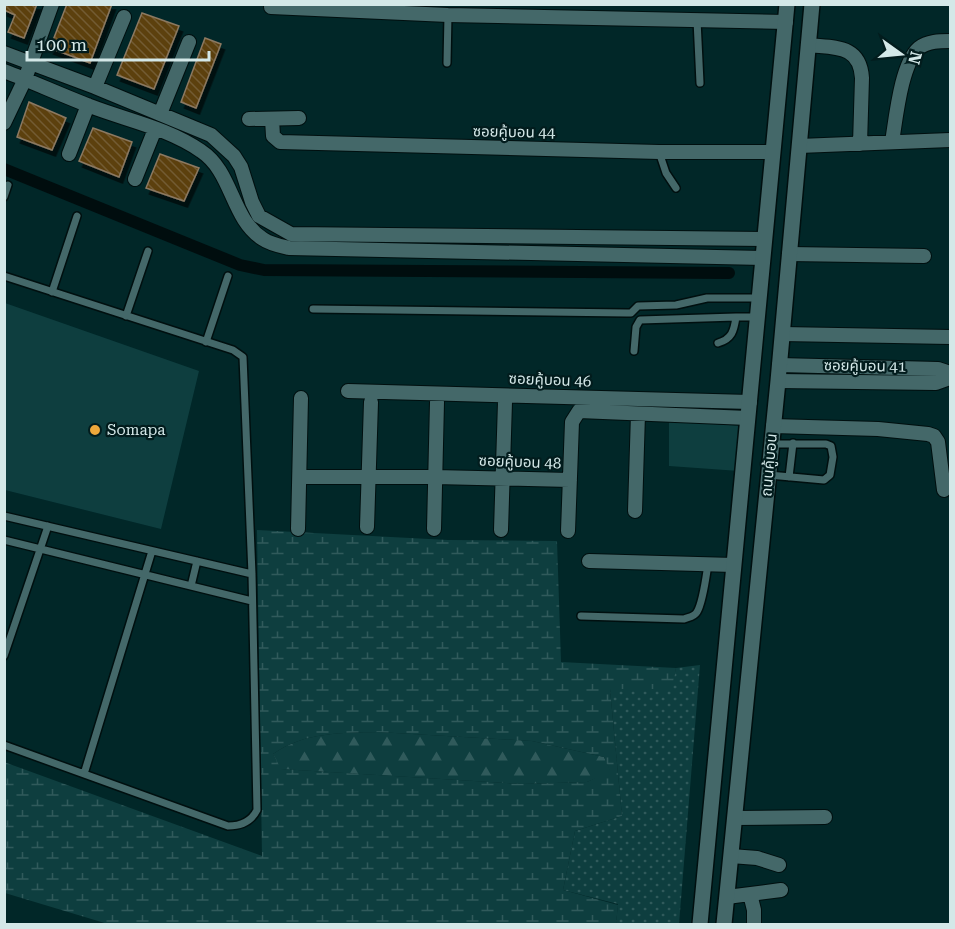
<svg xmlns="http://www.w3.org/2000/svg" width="955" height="929" font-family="'Roboto Serif','Noto Sans Thai',serif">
<defs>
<pattern id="grass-dots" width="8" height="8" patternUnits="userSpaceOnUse" patternTransform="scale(1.5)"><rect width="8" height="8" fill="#0e3e3f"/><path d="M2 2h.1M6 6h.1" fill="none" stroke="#305a5b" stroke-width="1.8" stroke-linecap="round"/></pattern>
<pattern id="forest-firs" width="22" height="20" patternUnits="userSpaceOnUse" patternTransform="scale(1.5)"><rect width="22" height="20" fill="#0e3e3f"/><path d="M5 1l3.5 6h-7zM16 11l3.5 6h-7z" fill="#305a5b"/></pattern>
<pattern id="wetland-marsh" width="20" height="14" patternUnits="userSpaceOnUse" patternTransform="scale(1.5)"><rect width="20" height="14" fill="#0e3e3f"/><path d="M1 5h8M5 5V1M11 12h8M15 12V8" fill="none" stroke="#305a5b"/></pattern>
<pattern id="building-back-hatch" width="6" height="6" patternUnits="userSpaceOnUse" patternTransform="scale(1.5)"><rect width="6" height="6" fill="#5c3f10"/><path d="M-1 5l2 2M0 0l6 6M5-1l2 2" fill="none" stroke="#725b33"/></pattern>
<filter id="shadow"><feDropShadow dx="3.5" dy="6" stdDeviation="0" flood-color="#0009"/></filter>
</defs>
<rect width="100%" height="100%" fill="#012728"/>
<path fill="url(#grass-dots)" d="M700,665L679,924H616L618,904L563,890L575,831L622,816L610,689H671L676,668Z"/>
<path fill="url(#forest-firs)" d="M378,732L532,741L604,757L611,772L587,782L522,784L280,769L273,754C304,732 341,733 378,732Z"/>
<path fill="url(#wetland-marsh)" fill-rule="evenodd" d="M257,530L448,540L557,541L561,662L676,668L672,689H610L622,816L575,831L563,890L618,905L616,924H108L5,893L4,762L262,856ZM378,732L532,741L604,757L610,771L587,782L522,784L281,769L273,754C304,732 341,733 378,732Z"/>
<path fill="#0e3e3f" d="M5,303L199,371L161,529L5,490Z
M669,421L744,426L739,471L669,466Z"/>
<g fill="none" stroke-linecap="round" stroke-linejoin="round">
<path stroke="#000d0e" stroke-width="12" d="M4,169L240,265L264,270L729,273"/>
</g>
<path fill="url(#building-back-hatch)" stroke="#8c7961" stroke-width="1.5" filter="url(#shadow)" d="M4,4H37L24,38L8,32L15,15L4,10Z
M67,4H112L90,63L50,48Z
M142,13L179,26L154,89L117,75Z
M205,38L221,44L196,108L181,102Z
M29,102L66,118L52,150L17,137Z
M93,128L132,142L119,177L79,161Z
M160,154L199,168L184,201L146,188Z"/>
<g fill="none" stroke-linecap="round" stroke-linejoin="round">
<g stroke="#000f0f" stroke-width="10">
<path id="lane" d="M697,20L700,83
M447,63L448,15
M659,152L666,173L676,188
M4,197L8,185
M4,276L233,350L243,357L252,574L257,810C251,822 240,826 228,826L4,745
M52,292L77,216
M313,309L627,313H631L638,306L676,305L707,298H759
M126,316L148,251
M206,342L228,276
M718,343C732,339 734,331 736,317H758
M634,351L636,327L640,320L736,317
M769,475L824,480L830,475L833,457L831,446L826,444H771
M789,477L793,443
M4,516L252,574
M4,540L252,601
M191,586L197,561
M581,616L684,619C689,617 694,617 697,612C703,602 706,577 708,564
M4,656L48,526
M84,774L152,551"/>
</g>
<g stroke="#000f0f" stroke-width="16">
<path id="street" d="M271,7L448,15L786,22
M808,45C834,48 860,44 862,78L860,144
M4,53L95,87L211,135L234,156L241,167L252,202L259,216L291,234L765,239
M4,71C33,82 61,95 90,106C126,120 168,128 201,151C233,172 231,219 263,239C270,244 280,246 289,248L763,258
M95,87L124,17
M160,114L189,42
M249,119L299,118
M272,119L273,136L280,142L659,152H773
M4,123L25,79L52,4
M892,142C896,118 901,64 919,48C928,41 940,41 950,41
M799,146L950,140
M69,154L88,105
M135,179L155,129
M789,254L924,256
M782,334L950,337
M779,365L938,369L950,373
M778,381L936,383L950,378
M348,391L750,402
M773,426L878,429L928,434L934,436L938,442L944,490
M300,477H435L570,480
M635,511L638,414
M367,527L371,402
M298,529L301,398
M434,529L437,402
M501,530L505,402
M568,531L572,422L579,411L748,418
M589,561L734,565
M735,818L825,817
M731,856L757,858L779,865
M750,894L754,910V924
M727,897L781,890"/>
</g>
<g stroke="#000f0f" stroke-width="18">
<path id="secondary" d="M700,924L787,4
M724,924L778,381L812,4"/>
</g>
<use href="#lane" stroke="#446869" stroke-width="7"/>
<use href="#street" stroke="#446869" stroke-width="14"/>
<use href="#secondary" stroke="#446869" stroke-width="15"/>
</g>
<circle fill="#eda83b" stroke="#021c1d" stroke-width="2" cx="95" cy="430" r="6"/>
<g text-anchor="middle" stroke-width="4.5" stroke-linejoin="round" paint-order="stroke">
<g font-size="15" fill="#d4e8e8" stroke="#021c1d">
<text transform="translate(514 132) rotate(1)" y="5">ซอยคู้บอน 44</text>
<text transform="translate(865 366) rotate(1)" y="5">ซอยคู้บอน 41</text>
<text transform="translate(550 380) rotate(2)" y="5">ซอยคู้บอน 46</text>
<text transform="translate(520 462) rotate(2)" y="5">ซอยคู้บอน 48</text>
<text transform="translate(769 465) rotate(-85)" y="5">ถนนคู้บอน</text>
</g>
<g font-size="15" fill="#d4e8e8" stroke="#021c1d" text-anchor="start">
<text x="107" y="435">Somapa</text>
</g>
</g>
<rect width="955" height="929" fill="none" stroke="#d4e8e8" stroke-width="12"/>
<g transform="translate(901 54) rotate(105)" stroke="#021c1d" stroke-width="4.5" paint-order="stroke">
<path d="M0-4.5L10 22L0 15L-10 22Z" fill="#d4e8e8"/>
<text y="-9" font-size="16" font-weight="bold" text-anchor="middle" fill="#d4e8e8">N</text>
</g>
<path d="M27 51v9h182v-9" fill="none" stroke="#d4e8e8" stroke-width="3"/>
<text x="36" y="51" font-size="18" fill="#d4e8e8" stroke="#021c1d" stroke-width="4.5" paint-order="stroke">100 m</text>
</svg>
